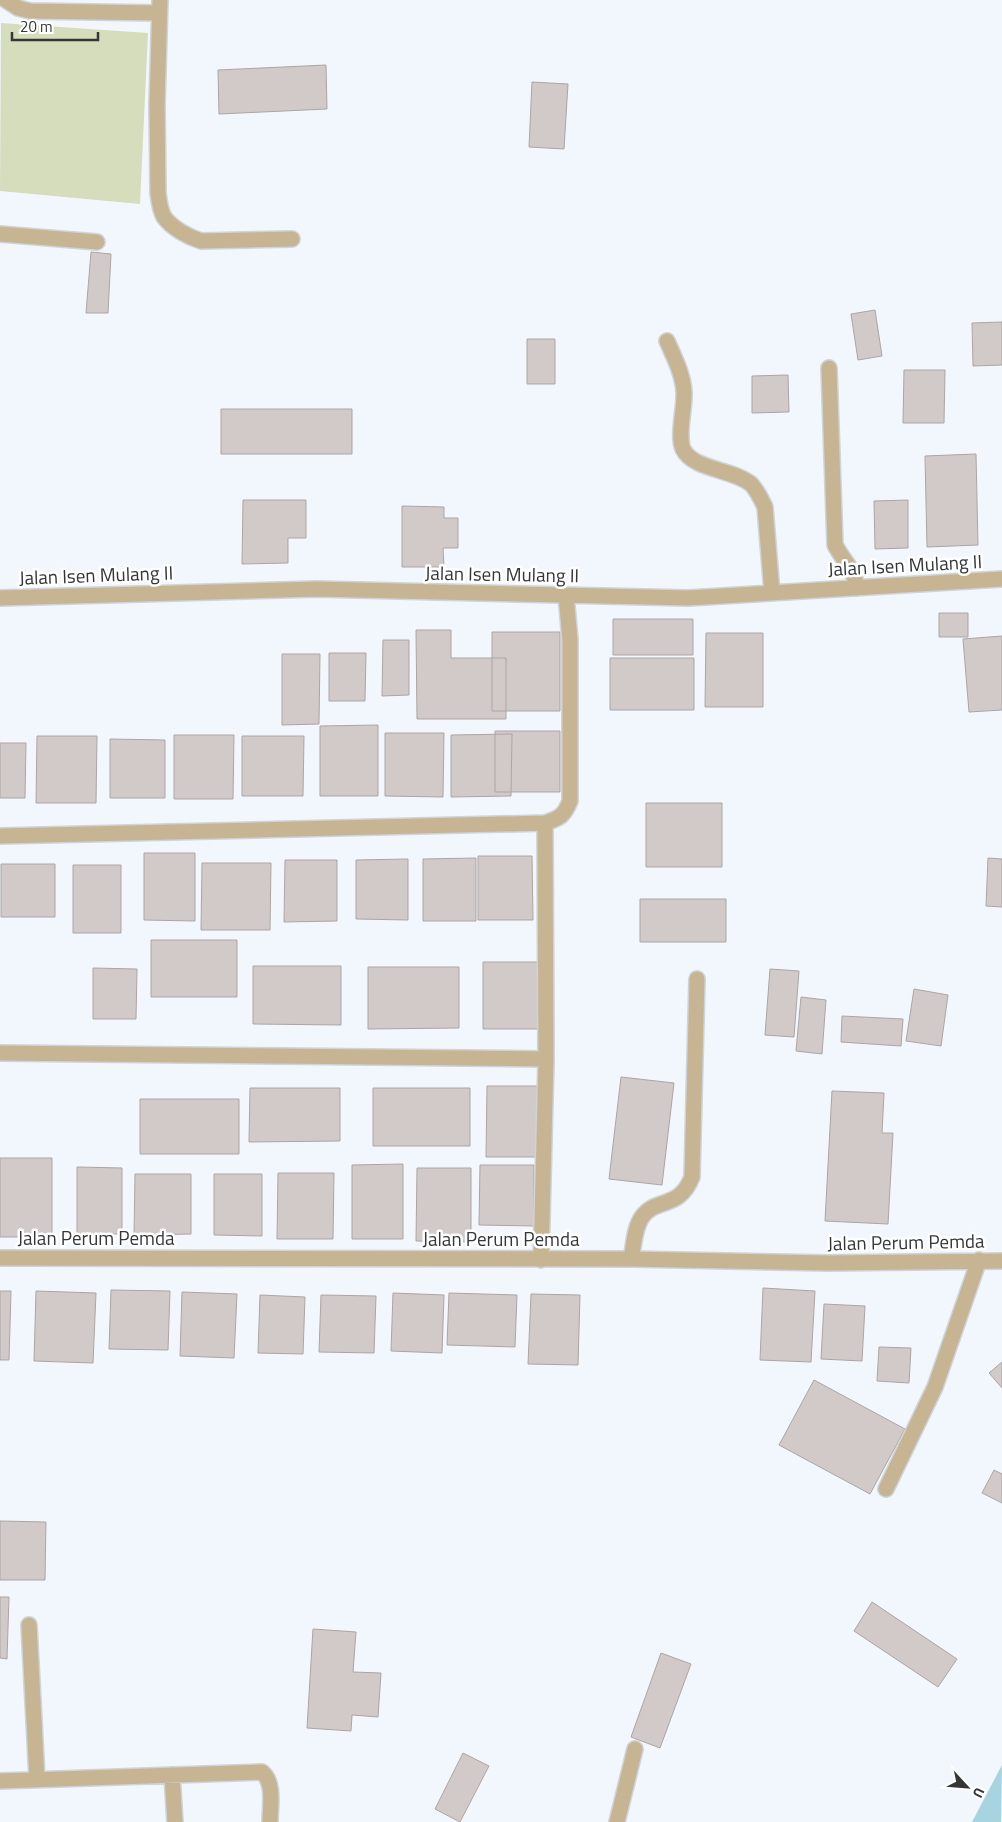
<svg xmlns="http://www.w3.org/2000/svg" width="1002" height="1822" font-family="'Titillium Web',sans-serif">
<rect width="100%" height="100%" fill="#f1f7fd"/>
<path fill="#d6ddbc" d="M1,23L148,33L140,204L0,191Z"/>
<path fill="#a7d4e0" d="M1002,1765L1001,1822H972Z"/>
<path fill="#d2cac8" stroke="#ada5a3" d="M326,65L327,109L219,114L218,70Z
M532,82L568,84L564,149L529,147Z
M91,252L111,254L108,313H86Z
M875,310L882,356L858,360L851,314Z
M1002,322V365L973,366L972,323Z
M527,339H555V384H527Z
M904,370H945L944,423H903Z
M788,375L789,412L752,413V376Z
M221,409H352V454H221Z
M976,454L978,545L927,547L925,456Z
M243,500H306V538H288V563L242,564Z
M908,500V548L875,549L874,501Z
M402,506L444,507V518H458V548H443L444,567H402Z
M939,613H968V637H939Z
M613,619H693V655H613Z
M416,630H451V658H506V719H417Z
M492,632H560V711H492Z
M706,633H763V707H705Z
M1002,636V710L969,712L963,639Z
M383,640H409V695L382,696Z
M329,653H366L365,701H329Z
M282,654H320L319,724L282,725Z
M610,658H694V710H610Z
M378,725V796H320V726Z
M495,731H560V792H495Z
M385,733H444L443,797L385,796Z
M512,734L511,796L451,797V735Z
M174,735H234L233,799H174Z
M37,736H97L96,803H36Z
M242,736H304L303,796H242Z
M110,739L165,740V798H110Z
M0,743H26L25,798H0Z
M646,803H722V867H646Z
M144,853H195V921L144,920Z
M478,856H532L533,920H478Z
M476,858V921H423V859Z
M988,858L1002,859V907L986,906Z
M408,859V920L356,919V860Z
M285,860H337V921L284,922Z
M202,863H271L270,930H201Z
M1,864H55V917H1Z
M73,865H121V933H73Z
M640,899H726V942H640Z
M151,940H237V997H151Z
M483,962H538V1029H483Z
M253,966H341V1025L253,1024Z
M368,967H459V1028L368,1029Z
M93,968L137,969L136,1019H93Z
M770,969L799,971L794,1037L765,1035Z
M914,989L948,995L941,1046L906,1041Z
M801,997L826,1000L822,1054L796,1051Z
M842,1016L903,1019L901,1046L841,1042Z
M621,1077L674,1083L662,1185L609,1179Z
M487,1086H537V1157H486Z
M250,1088H340V1141L249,1142Z
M373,1088H470V1146H373Z
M832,1091L884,1093L882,1133H893L888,1224L825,1221Z
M140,1099H239V1154H140Z
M0,1158H52V1237H0Z
M403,1164V1239H352V1165Z
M480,1165H534V1226L479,1225Z
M77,1167L122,1168V1234H77Z
M417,1168H471V1242L416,1241Z
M278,1173H334L333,1239H277Z
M135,1174H191V1234L134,1235Z
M214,1174H262V1236L214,1235Z
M763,1288L815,1291L811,1362L760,1360Z
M111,1290L170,1291L168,1350L109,1349Z
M0,1291H11L9,1360H0Z
M36,1291L96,1293L93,1363L34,1361Z
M182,1292L237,1294L234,1358L180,1356Z
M393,1293L444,1295L442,1353L391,1351Z
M449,1293L517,1295L515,1347L447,1345Z
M531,1294L580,1295L578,1365L528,1364Z
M260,1295L305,1297L303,1354L258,1353Z
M321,1295L376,1296L374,1353L319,1352Z
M824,1304L865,1306L862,1361L821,1359Z
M879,1347L911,1348L909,1383L877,1381Z
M1002,1362V1388L989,1373Z
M814,1380L905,1429L870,1494L779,1445Z
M994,1470L1002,1474V1503L982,1493Z
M0,1521L46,1522L45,1580H0Z
M0,1597H9L7,1659L0,1658Z
M872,1602L957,1659L938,1687L854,1631Z
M313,1629L356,1632L353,1672L381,1673L378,1717L352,1715L351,1731L307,1728Z
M661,1653L691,1664L660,1748L631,1737Z
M463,1753L489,1766L460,1822L435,1809Z"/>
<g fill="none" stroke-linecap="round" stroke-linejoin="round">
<g stroke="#cfd4da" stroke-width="18">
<path id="minor" d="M6,0L18,8L30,11L159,13
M160,0L157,105L158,193C159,201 160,210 164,217C172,228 188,237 201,241L292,239
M0,234L97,242
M667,341C674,357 683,374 684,392C685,408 677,435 683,449C693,470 733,469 751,484C757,490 761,499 765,507L772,593
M829,368L835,545C845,564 853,566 857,588
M0,598L317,589L688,598L1002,579
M545,823C560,818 564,816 570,801V640L566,595
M0,836L545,823L546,1059L541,1260
M0,1053L546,1059
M0,1258L631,1259L828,1263L1002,1261
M631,1259C634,1246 634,1228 642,1217C656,1197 679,1210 692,1177L697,979
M886,1489L935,1387L979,1260
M29,1625L37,1779
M172,1775L175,1822
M0,1781L262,1772C275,1783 270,1807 270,1822
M617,1822L635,1749"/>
</g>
<use href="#minor" stroke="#c7b493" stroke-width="15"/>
</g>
<g text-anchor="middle" stroke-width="5" stroke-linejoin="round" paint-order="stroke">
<g font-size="19" fill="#343638" stroke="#fff">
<text transform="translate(905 565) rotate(-3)" y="7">Jalan Isen Mulang II</text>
<text transform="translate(502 574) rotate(1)" y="7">Jalan Isen Mulang II</text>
<text transform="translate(96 575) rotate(-2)" y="7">Jalan Isen Mulang II</text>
<text x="96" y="1245">Jalan Perum Pemda</text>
<text x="501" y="1246">Jalan Perum Pemda</text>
<text transform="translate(906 1242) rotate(-1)" y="7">Jalan Perum Pemda</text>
</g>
</g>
<g transform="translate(967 1787) rotate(116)" stroke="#ffffff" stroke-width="4" paint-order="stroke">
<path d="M0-4L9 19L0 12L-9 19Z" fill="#343638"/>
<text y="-8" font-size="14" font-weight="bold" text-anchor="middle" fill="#343638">U</text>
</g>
<path d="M12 32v8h86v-8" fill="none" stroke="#343638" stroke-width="2.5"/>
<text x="20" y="32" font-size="15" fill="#343638" stroke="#ffffff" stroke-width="4" paint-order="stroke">20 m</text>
</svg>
